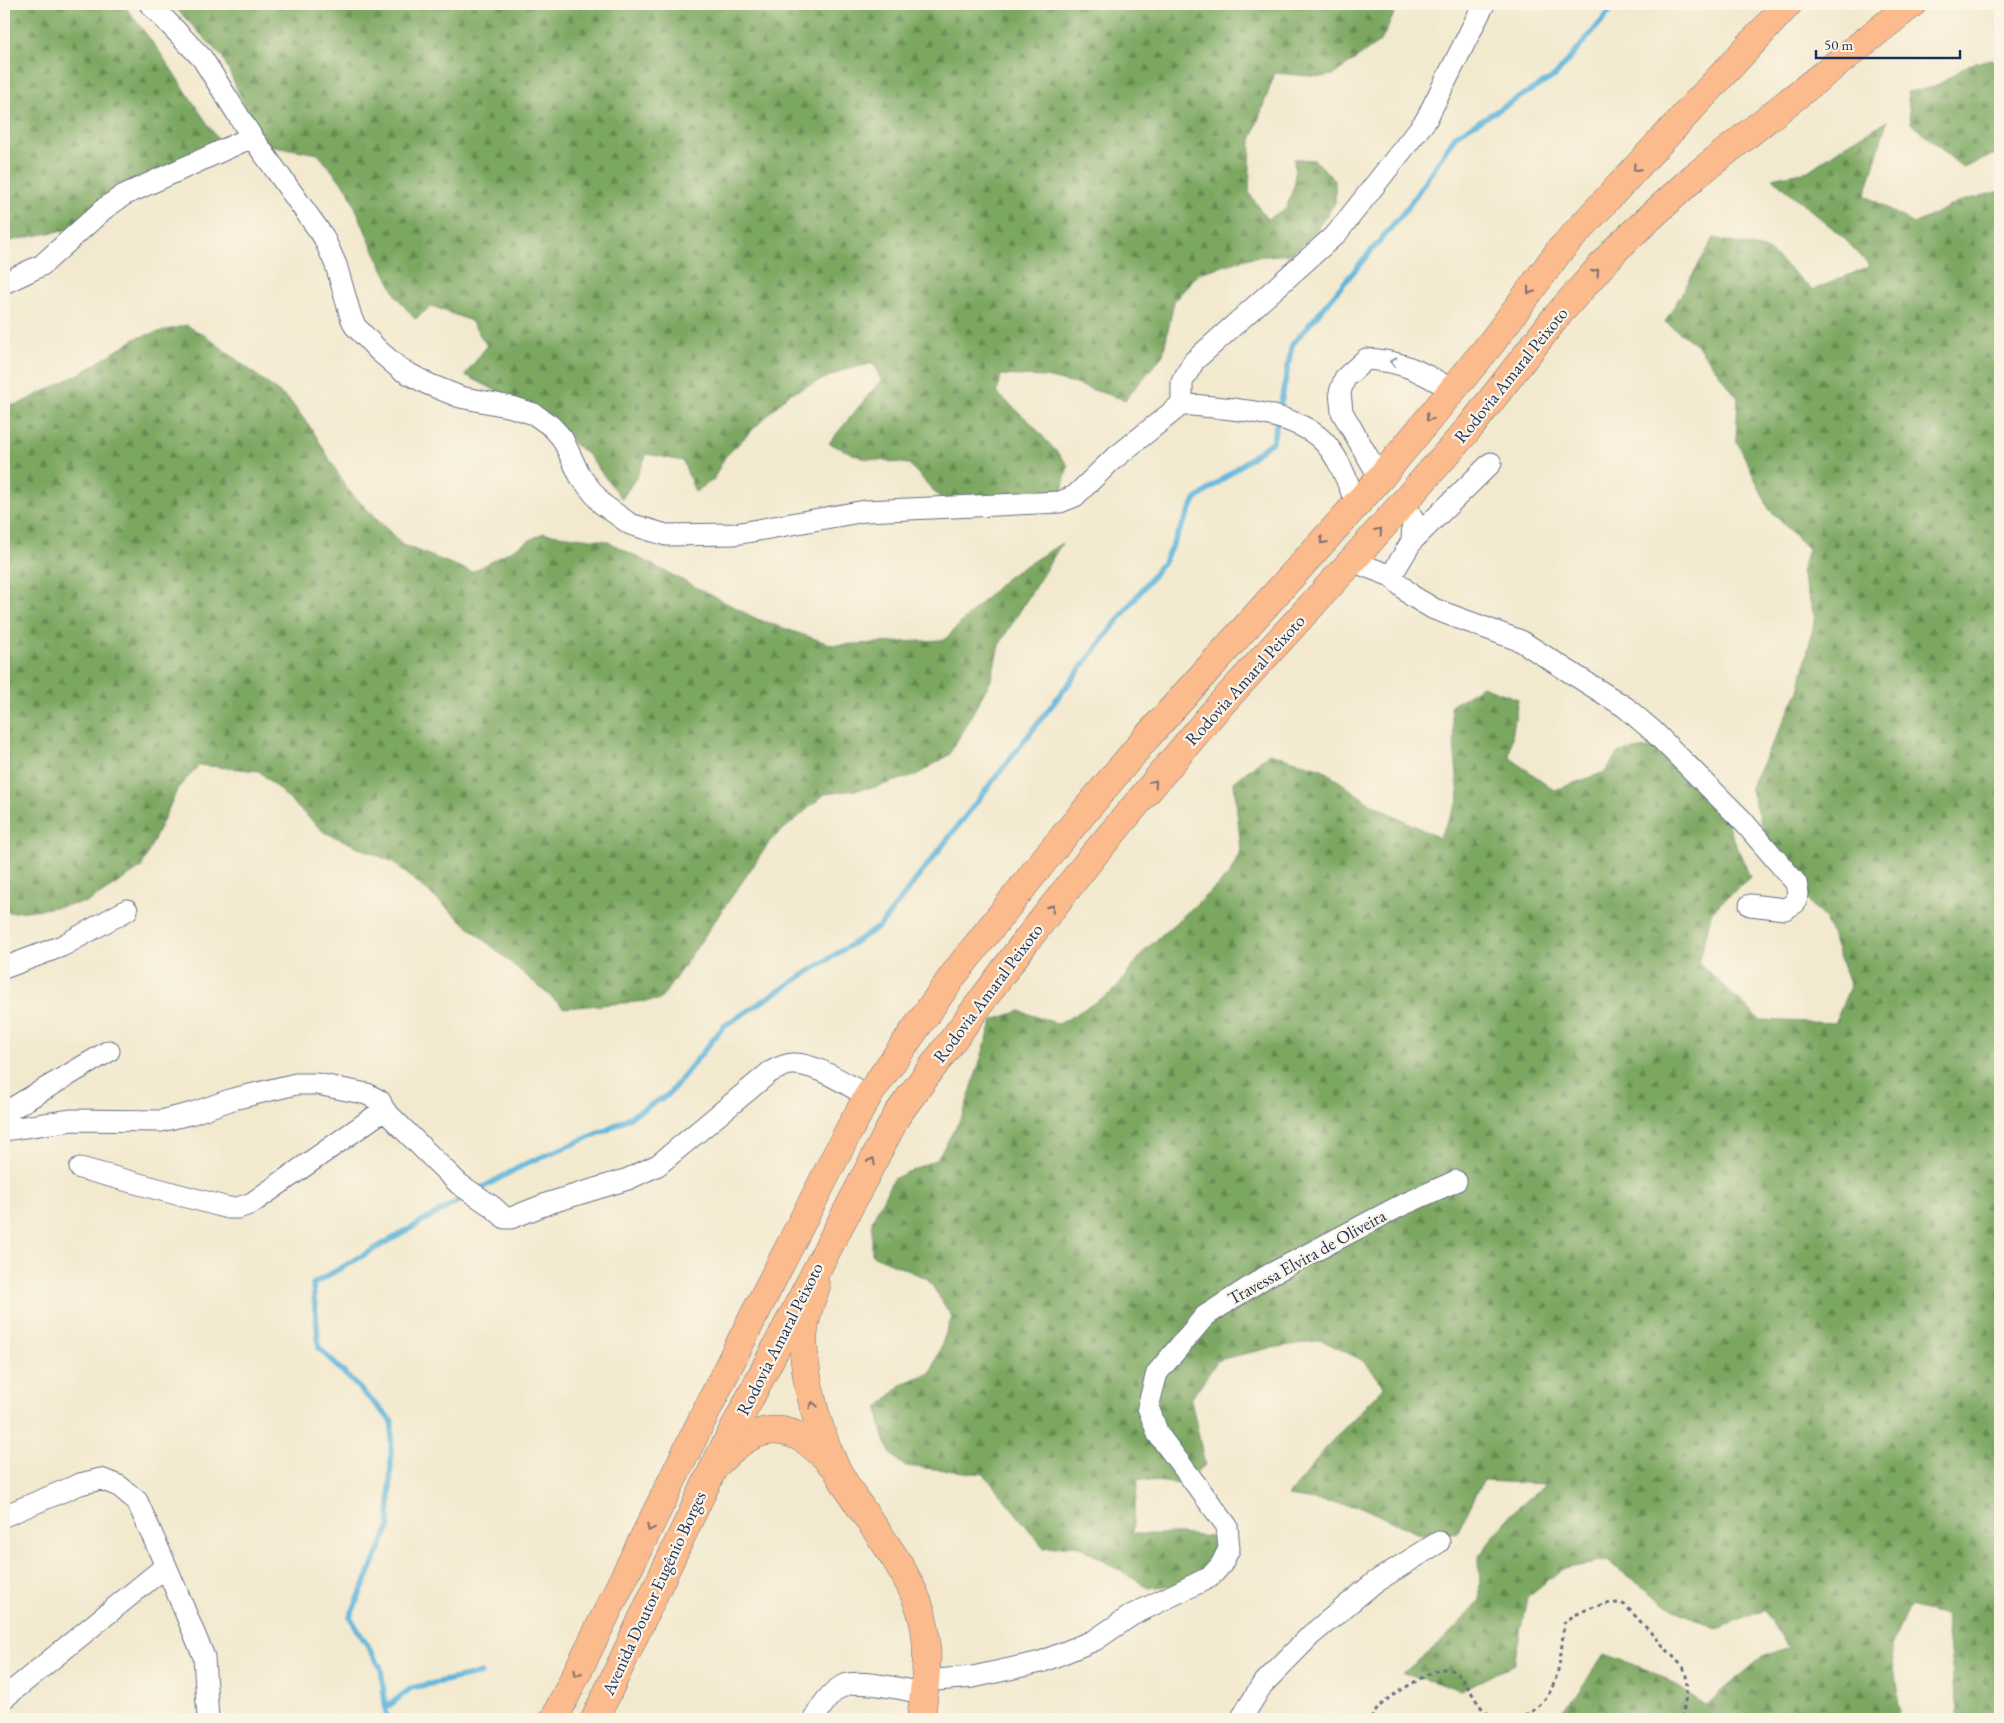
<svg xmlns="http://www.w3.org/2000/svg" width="2004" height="1723" font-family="'EB Garamond',serif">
<defs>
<pattern id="forest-firs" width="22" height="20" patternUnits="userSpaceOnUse" patternTransform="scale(1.25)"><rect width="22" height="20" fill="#7ba760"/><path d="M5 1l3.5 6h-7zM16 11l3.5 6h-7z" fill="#648852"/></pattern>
</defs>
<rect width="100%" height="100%" fill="#fcf5e5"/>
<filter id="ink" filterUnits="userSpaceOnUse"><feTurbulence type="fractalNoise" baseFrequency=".02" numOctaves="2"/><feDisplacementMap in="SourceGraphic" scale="10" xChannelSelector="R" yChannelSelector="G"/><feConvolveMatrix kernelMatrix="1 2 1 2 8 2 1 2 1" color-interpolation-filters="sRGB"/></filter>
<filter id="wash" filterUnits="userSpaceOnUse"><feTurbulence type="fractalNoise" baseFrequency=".0096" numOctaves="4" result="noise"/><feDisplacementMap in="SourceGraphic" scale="20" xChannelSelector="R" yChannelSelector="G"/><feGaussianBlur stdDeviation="1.12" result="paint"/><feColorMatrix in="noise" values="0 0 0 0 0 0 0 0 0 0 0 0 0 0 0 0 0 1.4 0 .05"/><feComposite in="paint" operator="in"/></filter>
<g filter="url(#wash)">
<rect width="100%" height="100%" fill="#f2e9ce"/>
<path fill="url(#forest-firs)" stroke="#4b6b5f" d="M4,4H123L159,51L223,147L70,229L4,242Z
M172,4H1397L1398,6L1381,41L1333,75L1321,77L1275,73L1251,140L1249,193L1267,219L1286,209L1295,183L1294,159L1315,160L1335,180V203L1315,232L1292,254L1253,257L1199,273L1174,301L1163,355L1125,400L1075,384L1045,377L1001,375L997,393L1031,423L1068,465L1060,499L942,500L909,464L862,458L829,443L881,380L874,363L844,370L789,394L725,457L713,480L695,492L683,461L647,454L637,476L622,499L588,455L529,407L465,375L487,346L471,321L432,306L415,319L397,297L373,249L348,190L318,154L268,145L252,122L223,58Z
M1991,59L2000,63V152L1963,168L1911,123L1907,92L1935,87L1968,65Z
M1887,121L1865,195L1914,224L1959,202L2000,191V1719H1958L1946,1616L1910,1607L1891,1646L1900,1710L1894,1719L1850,1716L1848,1719H1554L1573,1700L1604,1654L1656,1673L1706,1705L1760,1659L1788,1648L1764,1610L1718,1629L1673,1609L1607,1561L1562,1569L1527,1597L1514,1664L1462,1690L1403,1673L1447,1637L1480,1600L1479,1556L1512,1513L1546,1484L1483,1481L1457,1533L1419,1534L1361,1507L1288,1496L1330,1443L1384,1387L1362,1360L1321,1340L1266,1349L1218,1360L1191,1399L1205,1465L1181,1484L1138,1479L1132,1534H1180L1232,1539L1201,1582L1149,1588L1077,1545L1044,1548L984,1474L905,1466C885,1455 881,1429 878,1408L903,1383L931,1373L952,1317L928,1279L872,1255V1221L893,1179L937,1159L963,1115L993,1020L1020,1011L1059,1024L1113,992L1146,949L1229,875L1241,850L1234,782L1269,753L1322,769L1368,802L1439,838L1459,800L1451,706L1482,686L1518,699L1509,757L1555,790L1605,772L1619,752L1679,744L1705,771L1750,877L1712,911L1699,963L1760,1020L1835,1023L1850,986L1826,920L1773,864L1750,787L1799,691L1815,618L1801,572L1808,549L1769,509L1736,439L1738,398L1696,344L1665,322L1714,238L1768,250L1813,290L1870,266L1842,236L1772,178L1808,171L1850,142Z
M186,325L207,337L290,401L313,431L347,489L403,545L472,572L543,533L607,541L757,619L833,645L944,640L1006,578L1062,543L999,645L991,680L949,755L918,774L876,787L825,794L771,840L660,1000L564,1008L393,862L324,832L259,771L199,765L178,788L141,868L88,902L36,910L4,913V406L19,404L83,372L136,338Z"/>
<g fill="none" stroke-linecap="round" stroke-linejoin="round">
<path stroke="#5fb5db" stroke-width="5.5" d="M1279,413L1292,345L1408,207L1456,135L1555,76L1616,4
M478,1190L527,1163L609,1129L668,1095L724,1026L880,926L1165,560L1195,500L1273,441L1277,422
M386,1708L411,1688L481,1673
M387,1719L381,1668L350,1617L389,1528L392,1421L319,1348L313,1284L467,1196"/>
</g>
</g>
<g filter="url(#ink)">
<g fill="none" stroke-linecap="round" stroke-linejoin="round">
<g stroke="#667085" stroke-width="23">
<path id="minor" d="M150,4L202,58L252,137
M4,283L42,265L105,208L124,195L252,137L323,236L336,265L351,317L355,326L379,351L400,369L428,384L460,397L512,407L534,414L551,426L562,438L580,476L602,504L630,524L666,535L735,534L865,511L1060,502L1075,496L1111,461L1182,404V382L1194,361L1337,233L1426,120L1484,4
M1182,404C1225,409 1291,409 1323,441C1340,458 1348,484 1357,505
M1380,478L1342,412L1340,392L1345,378L1366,359C1404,361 1421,372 1453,390
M1412,541L1491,463
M1352,561L1391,576L1412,541L1413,520L1405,501
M1391,576L1412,596L1434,609L1521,641L1625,707L1653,731L1742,820L1796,883L1798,894L1795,903L1785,909L1750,905
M4,968L62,946L127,910
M384,1110L459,1184L493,1207L505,1218H511L549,1203L628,1179L658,1165L770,1072C777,1069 785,1064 792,1064C814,1062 849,1086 868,1096
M4,1113L109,1051
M4,1130L72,1120L161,1121L193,1113L233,1099L296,1084H317L367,1094L380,1101L384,1110L252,1203L238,1208H228L80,1168
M4,1516L80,1484L101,1479L119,1486L137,1501L166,1566L204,1657L208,1719
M924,1681L973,1677L1041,1662L1095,1640L1132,1615L1210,1577L1221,1565L1229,1549L1227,1526L1158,1434L1148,1407L1157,1373L1205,1316L1267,1276L1398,1207L1456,1181
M4,1698L166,1566
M814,1719C821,1707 831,1690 845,1685C861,1679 905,1690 923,1693
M1241,1719L1262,1685L1311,1635L1375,1582L1439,1542"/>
</g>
<g stroke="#667085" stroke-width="29">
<path id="major" d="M816,1287C800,1326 801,1346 809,1387C815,1416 822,1439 835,1466C859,1513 899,1553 918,1603C933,1641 925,1680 921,1719
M715,1466C740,1439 768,1417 805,1440C814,1446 823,1455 831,1463"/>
</g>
<g stroke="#667085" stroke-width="29">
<path id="highway" d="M554,1719L743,1337L848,1132L868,1096L955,973L1049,854L1146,738L1380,478L1492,342L1560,250L1788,4
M595,1719L714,1467L897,1115L1026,941L1092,857L1212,714L1352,561L1471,426L1556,317L1617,248L1694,177L1912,4"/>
</g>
<path stroke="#667085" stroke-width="3" stroke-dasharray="4 4" stroke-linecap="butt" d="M1371,1719C1380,1701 1395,1694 1411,1684C1419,1680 1427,1674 1435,1671C1464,1660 1469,1699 1487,1713C1494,1718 1504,1719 1513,1719
M1518,1719C1524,1716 1530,1713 1535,1709C1561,1690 1561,1651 1564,1623C1575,1612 1610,1598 1625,1605L1683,1667C1691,1682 1684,1703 1682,1719"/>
<use href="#minor" stroke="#fff" stroke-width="21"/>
<use href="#major" stroke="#fbbb8c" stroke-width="28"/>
<use href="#highway" stroke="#fbbb8c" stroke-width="28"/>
</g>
<defs><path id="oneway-chevron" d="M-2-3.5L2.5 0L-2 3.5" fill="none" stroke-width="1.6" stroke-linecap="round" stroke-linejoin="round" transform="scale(1.25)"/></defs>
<g stroke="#806e73">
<use href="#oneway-chevron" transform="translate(1636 168) rotate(133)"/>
<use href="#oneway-chevron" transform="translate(1596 272) rotate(-48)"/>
<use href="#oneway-chevron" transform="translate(1530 291) rotate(126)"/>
<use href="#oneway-chevron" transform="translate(1429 418) rotate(130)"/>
<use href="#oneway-chevron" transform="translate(1379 531) rotate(-49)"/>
<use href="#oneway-chevron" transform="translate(1323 541) rotate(133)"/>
<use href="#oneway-chevron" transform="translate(1154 783) rotate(-50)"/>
<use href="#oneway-chevron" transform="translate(1051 908) rotate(-52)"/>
<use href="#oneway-chevron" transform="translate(872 1161) rotate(-62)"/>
<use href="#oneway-chevron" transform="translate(813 1405) rotate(-101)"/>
<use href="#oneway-chevron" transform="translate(650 1528) rotate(116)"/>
<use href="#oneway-chevron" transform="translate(577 1673) rotate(117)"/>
</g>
<use stroke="#8d97ae" href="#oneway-chevron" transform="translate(1393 362) rotate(-166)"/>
</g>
<g text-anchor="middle" stroke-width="4.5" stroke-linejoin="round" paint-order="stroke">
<g font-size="18" fill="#1b2f5e" stroke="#fcf5e5">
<text transform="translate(1511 375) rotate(-51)" y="6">Rodovia Amaral Peixoto</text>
<text transform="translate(1245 680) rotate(-48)" y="6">Rodovia Amaral Peixoto</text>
<text transform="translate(988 993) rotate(-53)" y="6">Rodovia Amaral Peixoto</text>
<text transform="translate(1307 1257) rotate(-29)" y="6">Travessa Elvira de Oliveira</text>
<text transform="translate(780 1339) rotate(-63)" y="6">Rodovia Amaral Peixoto</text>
<text transform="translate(654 1593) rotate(-65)" y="6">Avenida Doutor Eugênio Borges</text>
</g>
</g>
<rect width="2004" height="1723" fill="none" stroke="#fcf5e5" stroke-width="20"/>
<path d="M1816 50v8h144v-8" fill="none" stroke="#1b2f5e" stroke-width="2.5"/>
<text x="1824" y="50" font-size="15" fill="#1b2f5e" stroke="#fcf5e5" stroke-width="4" paint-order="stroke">50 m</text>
</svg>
